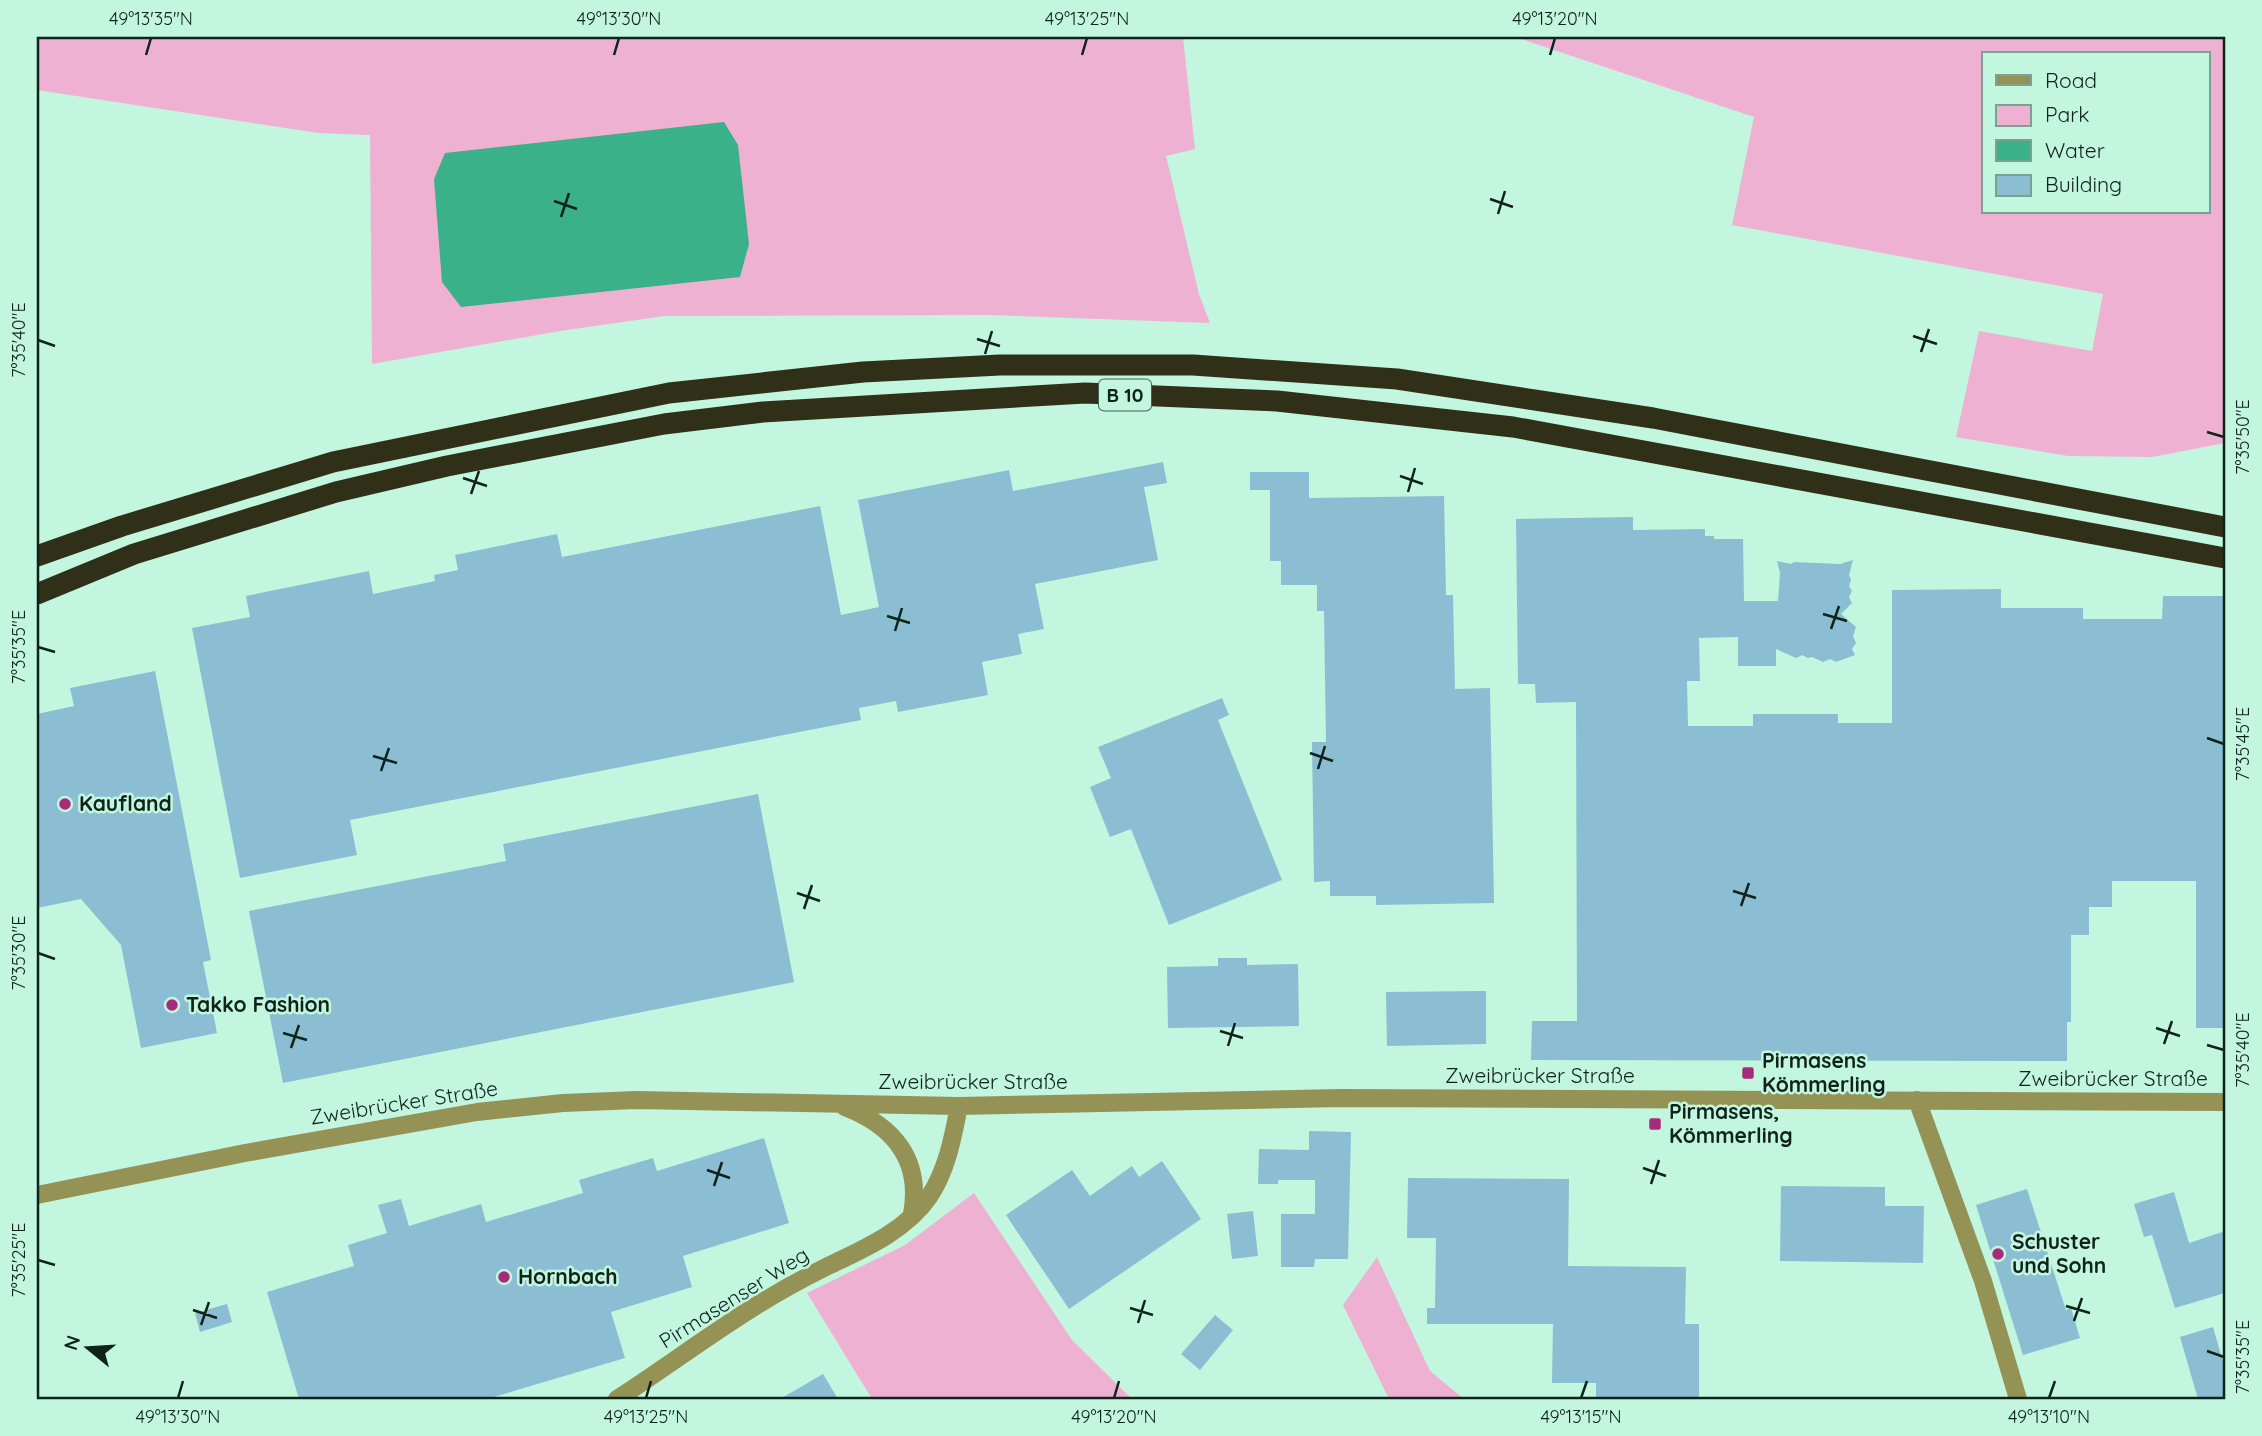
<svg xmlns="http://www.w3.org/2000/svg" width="2262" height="1436" font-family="Quicksand,sans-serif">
<rect width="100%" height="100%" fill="#c3f6df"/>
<path fill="#efb1d2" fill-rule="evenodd" d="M37,37H1183L1195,149L1166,156L1199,294L1210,323L990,315L665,316L560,331L372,364L370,135L318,133L37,90Z
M1515,37H2225V443L2152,457L2068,456L1956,437L1979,331L2092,351L2103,294L1732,225L1754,117ZM1984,54H2208V212H1984Z
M974,1193L1072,1340L1132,1399H872L807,1293L905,1245Z
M1377,1257L1430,1371L1464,1399H1389L1343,1305Z"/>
<path fill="#3ab188" d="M724,122L738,145L749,244L740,277L461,307L442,282L434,179L445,153Z"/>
<path fill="#8bbed3" d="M1163,462L1167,483L1144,487L1158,560L1035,584L1044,629L1018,634L1022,654L982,662L988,695L898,712L896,701L859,708L861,720L350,820L357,855L240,878L192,628L250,617L246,596L369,571L373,594L435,581L434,575L458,570L455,555L557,534L562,557L820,506L841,615L879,607L858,500L1009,470L1013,491Z
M1250,472H1309V498L1444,496L1446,595H1453L1455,689L1490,688L1494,903L1376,905V896H1330V881L1314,882L1312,742H1326L1324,611H1317V585H1281V561H1270V490H1250Z
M1633,517V530L1705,529V536H1714V539H1743L1744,601H1778L1780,573L1777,561L1791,564L1794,562L1840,564L1853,560L1849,575L1851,580L1849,586L1852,591L1849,597L1852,603L1841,614L1856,627L1853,636L1856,643L1852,649L1855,655L1836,662L1830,659L1823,662L1812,657L1808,658L1802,655L1796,658L1776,649V666H1738V637L1699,638L1700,681H1687L1688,726H1753V714H1838V723H1892V590L2001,589V608H2083V619H2162L2163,596H2225V1028H2196V881H2112V907H2089V935H2071V1022H2067V1061L1531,1060L1532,1021H1577L1576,702L1536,703L1535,684H1518L1516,519Z
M155,671L211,960L203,962L217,1033L141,1048L121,945L81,899L37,908V714L74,706L70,688Z
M1222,698L1229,715L1218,720L1282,880L1169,925L1131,829L1110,837L1090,787L1111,778L1098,747Z
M758,794L794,982L283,1083L249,911L506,861L503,844Z
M1218,958H1247V965L1298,964L1299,1026L1168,1028L1167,967L1218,966Z
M1486,991V1044L1387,1046L1386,992Z
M1309,1131L1351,1132L1348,1259H1315L1314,1267H1281V1214H1315V1180H1278V1184H1258L1259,1149L1309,1150Z
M764,1138L789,1223L683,1256L692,1287L611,1312L625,1358L487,1399H299L267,1292L354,1266L348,1245L387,1233L378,1205L401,1199L409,1226L481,1204L486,1222L583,1193L579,1180L653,1158L657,1171Z
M1162,1161L1201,1219L1069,1309L1006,1215L1072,1170L1090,1196L1132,1166L1139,1177Z
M1408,1178L1569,1179L1568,1266L1686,1267L1685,1324H1699V1399H1596V1383H1552L1553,1324H1427V1308H1435L1436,1238H1407Z
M1781,1186L1885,1187V1206H1924L1923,1263L1780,1261Z
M2027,1189L2066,1310L2071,1308L2080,1338L2023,1355L1976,1205Z
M2174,1192L2189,1243L2225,1231V1293L2175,1308L2152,1235L2144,1237L2134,1204Z
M1253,1211L1258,1256L1232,1259L1227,1214Z
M227,1304L232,1322L200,1332L195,1313Z
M1215,1315L1233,1330L1200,1370L1181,1354Z
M2213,1327L2225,1369V1399H2198L2180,1337Z
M823,1374L838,1399H780Z"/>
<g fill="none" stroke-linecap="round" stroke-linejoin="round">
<path stroke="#959255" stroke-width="18" d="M1917,1100L1983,1281L2018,1399
M845,1107C894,1126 922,1160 912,1214
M37,1195L245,1153L477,1112L563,1103L636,1100L959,1106L1340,1098L2225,1102
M617,1399C665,1368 710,1334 759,1304C780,1291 802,1279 824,1268C861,1250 905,1232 929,1197C947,1170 953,1137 959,1106"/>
<path stroke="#302f18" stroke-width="21" d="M37,556L122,526L333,462L669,393L863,372L1000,365H1193L1397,379L1653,418L2225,527
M37,594L134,554L336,492L447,466L664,424L763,412L1085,393L1277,401L1513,427L2225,558"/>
</g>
<path fill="none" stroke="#0f231b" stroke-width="2.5" d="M146,55L151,38M614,55L619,38M1082,55L1087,38M1550,55L1555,38M1490,199L1513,207M554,201L577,209M1498,214L1505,191M561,217L569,193M1913,336L1937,344M977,339L1000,346M38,340L55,346M1921,352L1929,329M985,354L992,331M2207,432L2224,437M1400,476L1423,484M463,478L487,486M1408,492L1415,468M471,494L479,471M1823,614L1847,621M887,616L910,623M1831,629L1839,606M895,631L902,608M38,647L55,652M2207,738L2224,744M1310,753L1333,761M373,756L397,763M1318,769L1325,746M381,771L389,748M1733,891L1756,898M797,893L820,901M1741,906L1749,883M804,909L812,885M38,953L55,959M2156,1028L2180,1036M1220,1031L1243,1038M283,1033L307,1040M2164,1044L2172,1021M2207,1045L2224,1050M1228,1046L1235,1023M291,1048L299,1025M1643,1168L1666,1176M707,1170L730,1178M1651,1184L1659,1160M714,1186L722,1162M38,1260L55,1265M2066,1306L2090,1313M1130,1308L1153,1315M193,1310L217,1318M2074,1321L2082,1298M1138,1323L1145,1300M201,1325L209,1302M2207,1351L2224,1357M178,1398L183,1381M646,1398L651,1381M1114,1398L1119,1381M1581,1398L1587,1381M2049,1398L2055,1381"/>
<g fill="#a82a7b" stroke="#c3f6df" stroke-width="2.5">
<circle cx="65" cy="804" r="7"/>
<circle cx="172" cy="1005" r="7"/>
<rect x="1741" y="1066" width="14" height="14" rx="3.5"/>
<rect x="1648" y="1117" width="14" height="14" rx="3.5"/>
<circle cx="1998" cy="1254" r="7"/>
<circle cx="504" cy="1277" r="7"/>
</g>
<g text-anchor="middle" stroke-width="5" stroke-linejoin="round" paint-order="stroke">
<rect fill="#c3f6df" stroke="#456256" stroke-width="2" x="1099" y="379.5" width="52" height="31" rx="5"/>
<g font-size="19" font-weight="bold" fill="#0f231b">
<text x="1125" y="402">B 10</text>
</g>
<g font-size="21" font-weight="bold" fill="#0f231b" stroke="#c3f6df" text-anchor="start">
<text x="79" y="811">Kaufland</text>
<text x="186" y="1012">Takko Fashion</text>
<text x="1762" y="1068">Pirmasens<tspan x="1762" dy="24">Kömmerling</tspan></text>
<text x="1669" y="1119">Pirmasens,<tspan x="1669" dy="24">Kömmerling</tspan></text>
<text x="2012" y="1249">Schuster<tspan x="2012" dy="24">und Sohn</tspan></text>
<text x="518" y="1284">Hornbach</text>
</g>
<g font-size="21" fill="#0f231b" stroke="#c3f6df">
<text x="1540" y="1083">Zweibrücker Straße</text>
<text x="2113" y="1086">Zweibrücker Straße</text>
<text x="973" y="1089">Zweibrücker Straße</text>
<text transform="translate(404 1103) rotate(-9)" y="7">Zweibrücker Straße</text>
<text transform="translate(734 1298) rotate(-32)" y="7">Pirmasenser Weg</text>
</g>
</g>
<rect width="2262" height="1436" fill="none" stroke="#c3f6df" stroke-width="77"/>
<rect x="1982" y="52" width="228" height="161" fill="#c3f6df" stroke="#7ba291" stroke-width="2"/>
<rect x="1996" y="75" width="35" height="10" fill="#959255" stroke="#7ba291" stroke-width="2"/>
<text x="2045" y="88" font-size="21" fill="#0f231b">Road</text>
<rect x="1996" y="105" width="35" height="21" fill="#efb1d2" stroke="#7ba291" stroke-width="2"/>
<text x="2045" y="122" font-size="21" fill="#0f231b">Park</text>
<rect x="1996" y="140" width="35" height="21" fill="#3ab188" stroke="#7ba291" stroke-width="2"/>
<text x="2045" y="158" font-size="21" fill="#0f231b">Water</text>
<rect x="1996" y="175" width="35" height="21" fill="#8bbed3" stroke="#7ba291" stroke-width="2"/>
<text x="2045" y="192" font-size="21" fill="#0f231b">Building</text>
<g transform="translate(88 1348) rotate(288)" stroke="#c3f6df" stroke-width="5" paint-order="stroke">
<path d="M0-5L12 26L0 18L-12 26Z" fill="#0f231b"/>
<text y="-10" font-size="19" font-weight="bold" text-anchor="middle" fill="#0f231b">N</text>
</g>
<rect x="38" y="38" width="2186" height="1360" fill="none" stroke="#0f231b" stroke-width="2.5"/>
<g font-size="18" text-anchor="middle" fill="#0f231b">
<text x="151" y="25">49°13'35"N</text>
<text x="619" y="25">49°13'30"N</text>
<text x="1087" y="25">49°13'25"N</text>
<text x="1555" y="25">49°13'20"N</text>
<text transform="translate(19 340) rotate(-90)" y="6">7°35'40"E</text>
<text transform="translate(2243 437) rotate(-90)" y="6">7°35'50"E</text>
<text transform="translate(19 647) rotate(-90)" y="6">7°35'35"E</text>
<text transform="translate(2243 744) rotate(-90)" y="6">7°35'45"E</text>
<text transform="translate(19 953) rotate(-90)" y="6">7°35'30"E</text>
<text transform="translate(2243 1050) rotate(-90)" y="6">7°35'40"E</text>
<text transform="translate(19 1260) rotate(-90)" y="6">7°35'25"E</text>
<text transform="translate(2243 1357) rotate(-90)" y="6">7°35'35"E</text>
<text x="178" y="1423">49°13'30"N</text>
<text x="646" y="1423">49°13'25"N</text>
<text x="1114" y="1423">49°13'20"N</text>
<text x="1581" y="1423">49°13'15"N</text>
<text x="2049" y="1423">49°13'10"N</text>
</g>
</svg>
